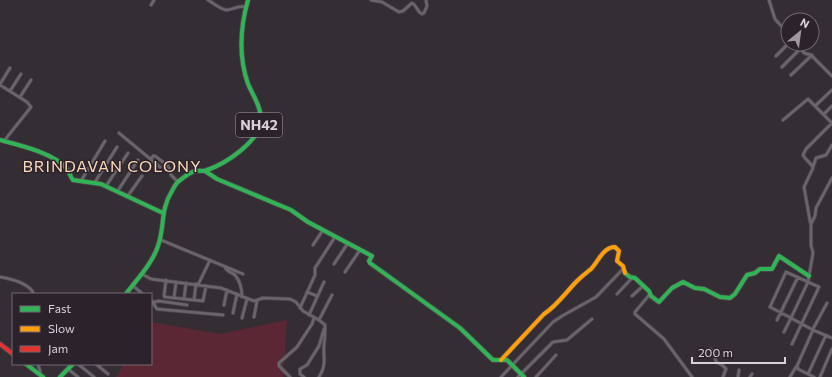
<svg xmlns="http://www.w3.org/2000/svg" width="832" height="377" font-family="Commissioner,sans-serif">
<rect width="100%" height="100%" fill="#342e34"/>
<path fill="#5c2735" d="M287,320L283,377H116L124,364H151V322L220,334Z"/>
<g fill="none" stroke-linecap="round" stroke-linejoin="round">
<g stroke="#514b51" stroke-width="4">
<path id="street" d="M208,0C213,3 220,9 226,10C233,10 237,5 246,7
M371,0L382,2L399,12L403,11L412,3C417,5 416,11 422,14L424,13L427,6L426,0
M769,0L775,19L783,28L788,36
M151,5L154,0
M796,44L804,53L811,55L832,76
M776,56L788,44
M782,67L805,44
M791,75L812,55
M0,84L10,68
M0,85L27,102L31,107L4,141
M10,91L21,74
M20,97L31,80
M815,106L832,90
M824,114L832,106
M783,120L808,99L832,123
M119,133L160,167
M151,159L153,156H155L167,165L169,168L171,175L177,181
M813,167L816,158L826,155L832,145
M81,181L105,141
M95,182L117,147
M106,186L128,153
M117,192L138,160
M127,197L142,176
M811,224L810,221L804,187L813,168C811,162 805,160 803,155L806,149L832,123
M161,240L243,274
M313,245L323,230
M334,264L348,243
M225,267C227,272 231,272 235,275C240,281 242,290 242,297
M345,272L360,250
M142,274L151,279L221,288L254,301L263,298L290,299L296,302L303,311L319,320L325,325C325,332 325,338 324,345C323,358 327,365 319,377
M0,277C12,279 29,283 34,294
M166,280L164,296L165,297L203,301L206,286
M198,285L210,260
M133,286L143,294
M307,292L317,296
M617,294L632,278
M650,294L635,312V314L664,339L692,377
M632,296L643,286
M174,298L176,282
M184,299L186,283
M151,300L157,309L223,315
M194,300L196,284
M154,302L159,301L187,305
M224,305L227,290
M300,308L315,275V268L335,237
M233,313L237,294
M309,315L324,282
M254,317L257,301
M242,318L247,299
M319,320L332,295
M777,320L798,277
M813,329L827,303
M813,330L832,338
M784,332L791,318L770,307L786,272L819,287L792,344
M710,349L714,352L716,362L722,365L726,369L723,377
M38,364L40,371V374
M78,364L94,377
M96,364L108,374
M68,369L78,377
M808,374L826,335
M290,377L279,366V363L297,347L312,324L314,318
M304,377L300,374V369L307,365L319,346L324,329
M501,377L553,322L562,316L596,297L623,269
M518,377L553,342L567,340L592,319
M536,377L556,355
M738,377L739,370
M750,377L752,374
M790,377L796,367
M814,377L798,369L797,366L813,330L791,318L808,282L813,253L811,245V224L815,216L816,208L832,178
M820,377L832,349"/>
</g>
<g stroke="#514b51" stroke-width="5.5">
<path id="fast" d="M0,140C19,145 54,153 67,169C70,172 70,177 73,180L101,184L163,213
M205,171L217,179L291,210L308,222L372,256L369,261L370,263L460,328L493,360H507L524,377
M625,273L630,277L635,278L649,291L651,296L659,302L672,288L683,282L695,288L704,289L720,297L730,298L735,294L747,275L755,273L760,269H772L779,256L809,276
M126,294C137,279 152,264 158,246C165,226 160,210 172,191C174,187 176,183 179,181C183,178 190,172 195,171C199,170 203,172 207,170C225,164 259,142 261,121C262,109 253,95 248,84C238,55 240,28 248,0
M26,364L43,377
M60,377L73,364"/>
</g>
<g stroke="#514b51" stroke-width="5.5">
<path id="slow" d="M501,360L544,314C557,306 566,292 577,281C581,277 586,273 591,269C598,262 603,247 615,247L619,251L617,261L623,266L625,273"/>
</g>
<g stroke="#514b51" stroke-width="5.5">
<path id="jam" d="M0,344L13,354"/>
</g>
<use href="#street" stroke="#6a656a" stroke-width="2.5"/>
<use href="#fast" stroke="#30b455" stroke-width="4"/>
<use href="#slow" stroke="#ff9f0a" stroke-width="4"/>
<use href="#jam" stroke="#e5322d" stroke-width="4"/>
</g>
<g text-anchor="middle" stroke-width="3" stroke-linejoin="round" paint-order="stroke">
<rect fill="#2c222c" stroke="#a49ca4" stroke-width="1" x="236" y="113" width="46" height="24" rx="3"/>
<g font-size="14" font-weight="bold" fill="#d8d1d8">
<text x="259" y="130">NH42</text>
</g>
<g font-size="16" letter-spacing="1" fill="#fbd9b6" stroke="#2c222c">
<text x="112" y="172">BRINDAVAN COLONY</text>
</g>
</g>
<rect x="12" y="293" width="140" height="72" fill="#2c222c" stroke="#716871"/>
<rect x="20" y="306" width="20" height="6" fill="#30b455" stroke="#716871"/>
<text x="48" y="313" font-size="12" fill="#d8d1d8">Fast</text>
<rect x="20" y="326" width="20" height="6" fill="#ff9f0a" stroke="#716871"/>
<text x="48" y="333" font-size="12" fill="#d8d1d8">Slow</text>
<rect x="20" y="346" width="20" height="6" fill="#e5322d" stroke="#716871"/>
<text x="48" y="353" font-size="12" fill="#d8d1d8">Jam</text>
<g transform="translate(800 32) rotate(29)"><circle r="19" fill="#2c222c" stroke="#716871"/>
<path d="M0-3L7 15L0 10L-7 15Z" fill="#9f989f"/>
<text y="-6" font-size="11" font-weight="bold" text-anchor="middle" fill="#d8d1d8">N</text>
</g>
<path d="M692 357v6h93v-6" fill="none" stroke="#d8d1d8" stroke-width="2"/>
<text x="698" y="357" font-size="12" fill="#d8d1d8" stroke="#2c222c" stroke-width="3" paint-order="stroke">200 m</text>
</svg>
